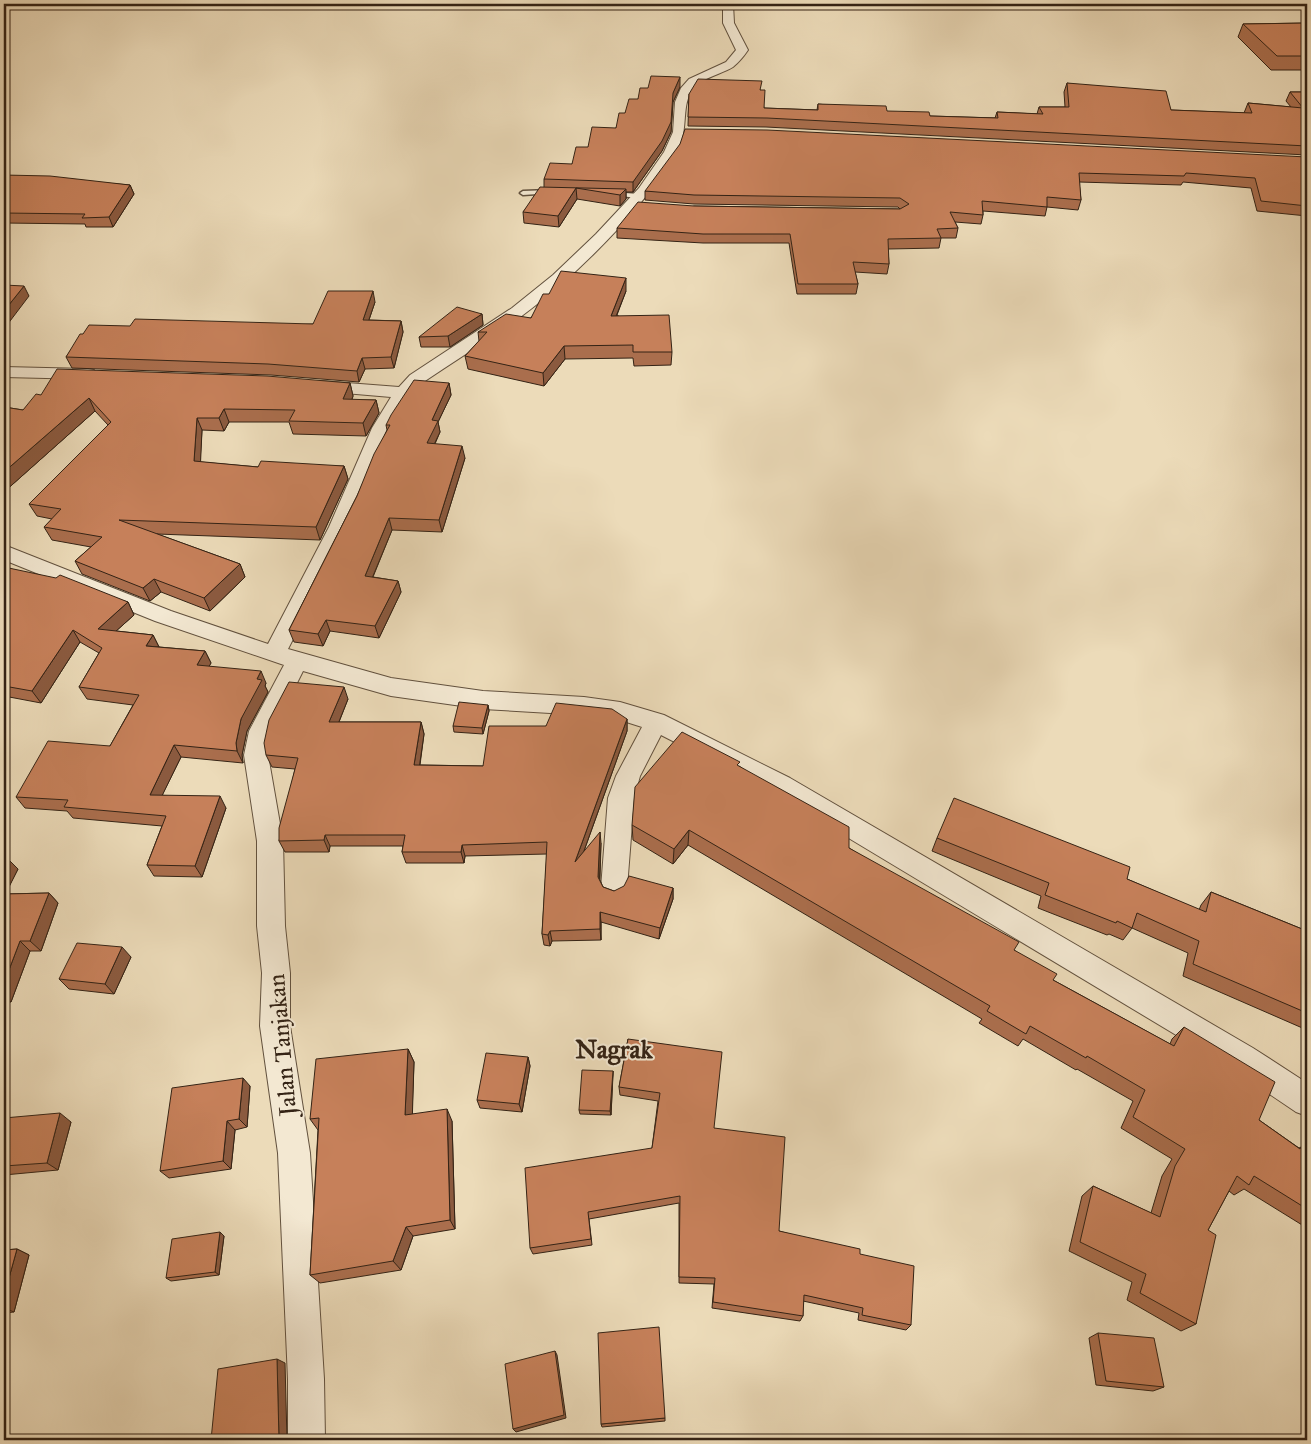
<svg xmlns="http://www.w3.org/2000/svg" width="1311" height="1444" font-family="'IM FELL Great Primer',serif">
<rect width="100%" height="100%" fill="#ecdbb9"/>
<filter id="stains"><feTurbulence type="fractalNoise" baseFrequency=".004" numOctaves="4"/><feColorMatrix values="0 0 0 0 .2 0 0 0 0 .09 0 0 0 0 .02 0 0 0 .5 -.17"/></filter>
<radialGradient id="worn" r=".72"><stop offset=".6" stop-color="#630" stop-opacity="0"/><stop offset="1" stop-color="#630" stop-opacity=".3"/></radialGradient>
<g fill="none" stroke-linecap="round" stroke-linejoin="round">
<g stroke="#62513e" stroke-width="3">
<path id="service" d="M550,190L552,191V193L523,195L520,193L523,191Z
M611,192L639,194L642,196L639,198L609,195L608,194Z"/>
</g>
<g stroke="#62513e" stroke-width="2">
<path id="minor" d="M723,4H733L734,23L748,50C744,56 738,63 733,67C720,75 699,78 691,92C681,108 689,133 676,154C641,211 577,275 523,315C490,339 456,360 422,383C388,417 378,464 359,507C337,555 312,602 288,649L391,678L483,691L584,697L620,702L664,715L790,778L1253,1048L1307,1083V1116L1296,1112L1231,1068L772,792L661,735L640,776L634,798L627,888L623,896L614,900L605,896L601,888L608,798L616,776L642,727L620,720L584,715L483,709L391,696L303,671L273,731L268,755L283,841L285,926L290,973V1026L310,1153L324,1379L325,1440H288V1379L278,1153L260,1026L262,973L257,926V841L244,755L249,731L284,665L155,621L4,560V545L171,611L268,644L329,527L372,428L391,397L321,391L315,390L312,386L315,382L321,381L399,387L410,375L512,308L553,275L596,234L639,188L664,152L673,132L675,102L681,88L689,79L726,62L736,50L723,23Z
M4,367L88,369L94,370L97,374L94,378L88,379L4,377Z"/>
</g>
<use href="#service" fill="#f3e8d2" fill-rule="evenodd"/>
<use href="#minor" fill="#f3e8d2" fill-rule="evenodd"/>
</g>
<path fill="#aa6e4d" stroke="#342315" d="M1307,23V70H1271L1238,37L1243,24Z
M1067,83L1171,110L1244,113L1248,103L1291,107L1286,101L1290,92H1307V156V155L766,127L688,126L689,94L761,90L764,108L817,110L818,104L930,116L995,118L997,112L1037,114L1039,107H1065L1064,92Z
M680,87L673,102L671,132L662,151L633,192H626V199L620,206L577,199L559,227L524,223L523,212L544,187V179L572,164L588,147L616,128L625,113L648,88Z
M1307,157V216L1257,211L1251,188L1183,182L1181,185L1079,182L1081,200L1078,210L1047,207L1045,216L983,211V215L981,224L955,222L958,228L956,238H941L939,248L888,249L889,264L887,274L855,272L858,284L856,294H797L789,243H703L617,238V228L694,206L900,209L898,207L694,204L645,200V191Z
M4,175L130,185L134,194L113,227H86L85,224L4,223Z
M626,291L617,315L672,352L671,365L634,366L633,358L565,359L544,386L468,369L465,356L479,341L478,332L531,318L549,294Z
M375,302L369,320L401,321L403,332L394,368L365,369L359,382L271,375L72,368L66,357L83,334L313,324Z
M482,314L483,325L450,347H421L419,337Z
M350,383L353,396L352,400H376L379,413L366,436L293,434L289,422H229L224,431L202,430L200,462L258,467L344,466L348,479L320,540L157,534L240,564L245,577L210,611L161,592L150,601L82,574L75,561L91,547L52,540L44,527L52,519L37,516L29,504L108,425L95,411L4,492V407L23,410L41,395Z
M449,383L451,395L438,422L440,432L435,444L465,458L442,532L392,530L373,577L398,581L401,592L379,638L330,631L323,646L294,642L289,630L357,496L387,430L386,425Z
M4,567L128,602L134,615L116,631L153,635L159,647L205,651L211,663L209,666L266,683L265,686L268,692L247,731L242,755L243,763L181,757L162,795L226,808L202,877L154,876L147,865L162,826L73,818L67,811L25,808L16,797L110,746L133,705L87,699L79,687L99,653L80,642L41,703L4,696Z
M348,699L339,722H421L424,734L420,765L483,766L546,726L627,719V731L584,851L601,843L600,880L603,887L614,891L673,888V899L659,939L601,922V940L552,941L550,946L544,945L542,934L547,854L465,856L464,863H406L402,852L403,846H330L329,852H285L279,841L295,769L272,767L266,755Z
M488,705L489,711L483,734L454,732L453,726Z
M739,766L849,848L1014,950L1053,980L1170,1044L1172,1039L1184,1027L1259,1120L1299,1148L1301,1147L1307,1150V1228L1244,1189L1234,1195L1229,1191L1208,1230L1196,1324L1181,1331L1127,1300L1132,1282L1069,1251L1082,1196L1093,1186L1151,1213L1162,1176L1172,1159L1121,1128L1133,1101L1077,1069L1076,1070L1023,1039L1018,1046L979,1023L982,1019L688,845L673,864L633,840L632,825Z
M937,838L1127,879L1199,910L1201,905L1211,892L1307,931V1030L1183,976L1188,953L1132,928L1123,940L1109,934L1107,935L1038,908L1041,896L932,851Z
M4,857L18,869L5,894L49,893L58,903L41,951H30L11,1002L4,1003Z
M131,957L114,994L69,989L59,979Z
M628,1039L714,1128L779,1231L860,1254L911,1325L906,1330L858,1320L859,1313L803,1301V1316L800,1321L712,1308L714,1284L679,1283V1203L589,1219L592,1245L533,1254L530,1248L652,1148L658,1101L620,1095L619,1087Z
M408,1049L414,1062L412,1114L452,1121L455,1229L413,1236L401,1270L320,1283L310,1275L318,1130L310,1119Z
M528,1057L530,1066L522,1112L480,1108L477,1100Z
M613,1071L611,1115L580,1114L579,1110Z
M250,1086L247,1127L235,1130L231,1169L169,1178L160,1171Z
M4,1114L10,1118L71,1122L58,1170L4,1175Z
M224,1236L219,1275L171,1281L166,1278Z
M17,1249L29,1255L14,1312L4,1313V1250Z
M1098,1333L1164,1387L1153,1391L1096,1385L1089,1338Z
M665,1418V1421L602,1427L601,1424Z"/>
<path fill="#8b5a3f" stroke="#342315" d="M680,77V87L673,102L671,132L662,151L633,192V182Z
M130,185L134,194L113,227L109,217Z
M576,188L577,199L559,227L558,216Z
M626,189V199L620,206V195Z
M626,278V291L611,329V316Z
M24,286L29,296L4,329V311Z
M373,291L375,302L365,331L363,320Z
M482,314L483,325L450,347L448,336Z
M401,321L403,332L394,368L391,357Z
M564,346L565,359L544,386L543,373Z
M362,358L365,369L359,382L357,371Z
M350,383L353,396L347,412L343,399Z
M449,383L451,395L438,422L440,432L429,455L427,443L432,420Z
M89,398L95,411L4,492V472Z
M376,400L379,413L366,436L363,423Z
M224,409L229,422L224,431L219,418Z
M197,418L202,430L200,474L194,461Z
M462,446L465,458L442,532L439,520Z
M344,466L348,479L320,540L316,527Z
M389,518L392,530L368,588L365,576Z
M240,564L245,577L210,611L204,598Z
M154,579L161,592L150,601L143,588Z
M398,581L401,592L379,638L375,626Z
M128,602L134,615L105,641L98,629Z
M326,620L330,631L323,646L318,634Z
M73,630L80,642L41,703L32,691Z
M153,635L159,647L146,646Z
M205,651L211,663L203,677L197,665Z
M261,671L266,683L265,686L268,692L247,731L242,755L243,763L237,751L236,743L241,719L257,679Z
M344,687L348,699L334,734L329,722Z
M488,705L489,711L483,734L482,728Z
M627,719V731L576,873L575,862Z
M421,722L424,734L418,776L414,765Z
M174,745L181,757L157,806L150,795Z
M4,750L7,754L4,760Z
M220,796L226,808L202,877L195,866Z
M689,830L688,845L673,864L674,849Z
M600,832L601,843L599,888L598,877Z
M325,835L330,846L329,852L324,840Z
M462,845L465,856L464,863L461,852Z
M7,858L18,869L4,897V865Z
M673,888V899L659,939L660,928Z
M49,893L58,903L41,951L30,941Z
M600,912L601,922V940L600,929Z
M550,931L552,941L550,946L548,935Z
M20,941L30,951L11,1002L4,996V983Z
M122,947L131,957L114,994L105,984Z
M408,1049L414,1062L412,1127L405,1115Z
M528,1057L530,1066L522,1112L519,1104Z
M613,1071V1075L611,1115L610,1111Z
M243,1078L250,1086L247,1127L239,1119Z
M447,1109L452,1121L455,1229L450,1220Z
M60,1113L71,1122L58,1170L47,1163Z
M4,1114L13,1120L4,1122Z
M227,1121L235,1130L231,1169L223,1161Z
M406,1227L413,1236L401,1270L393,1261Z
M220,1232L224,1236L219,1275L215,1272Z
M17,1249L29,1255L14,1312L4,1308V1296Z
M555,1351L557,1355L566,1418L516,1432L513,1429Z
M277,1359L285,1363L287,1440H279Z"/>
<path fill="#c6805a" stroke="#342315" d="M1307,23V56H1277L1243,24Z
M651,76L680,77L673,93L671,122L662,141L633,182L544,179L550,163L572,164L576,147H588L592,127L616,128L619,113H625L629,99H638L640,88H648Z
M698,79L762,81L760,90H765L764,108L818,110V104L886,106L887,111L929,112L930,116L998,118L997,112L1043,114L1039,107H1069L1067,83L1166,91L1171,110L1252,113L1248,103L1303,108L1290,92H1307V146L767,118L688,117L689,94Z
M685,129L767,130L1307,157V206L1261,201L1255,178L1186,173L1184,176L1079,173L1081,200L1047,197V207L982,201L983,215L950,212L958,228L937,229L941,238L888,239L889,264L853,262L858,284H798L790,234H703L617,228L638,202L694,206L900,209L909,204L900,198L694,195L645,191L680,144Z
M4,175L50,176L130,185L109,217L82,218L85,214L4,213Z
M540,187L626,189L620,195L576,188L558,216L523,212Z
M561,271L626,278L611,316L669,315L672,352H633V345L564,346L543,373L465,356L487,332H478L506,314L531,318L543,294H549Z
M4,285L24,286L4,311Z
M328,291H373L363,320L401,321L391,357L362,358L357,371L268,364L66,357L80,334H83L89,325L130,326L135,319L313,324Z
M457,307L482,314L448,336L419,337Z
M57,369L267,376L350,383L343,399L376,400L363,423L289,421L295,410L224,409L219,418H197L194,461L258,467L261,461L344,466L316,527L119,520L240,564L204,598L154,579L143,588L75,561L102,537L44,527L61,509L29,504L111,422L89,398L4,472V407L23,410L36,394L41,395Z
M414,380L449,383L432,420L438,421L427,443L462,446L439,520L389,518L365,576L398,581L375,626L326,620L318,634L289,630L357,496L374,454L390,425H386L391,415Z
M4,567L56,578L60,575L128,602L98,629L153,635L146,646L205,651L197,665L261,671L257,679L262,680L241,719L236,743L237,751L174,745L150,795L220,796L195,866L147,865L166,816L64,807L68,800L16,797L48,741L110,746L139,695L79,687L102,648L73,630L32,691L4,686Z
M289,682L344,687L329,722H421L414,765L483,766L489,726H546L556,703L612,709L627,719L575,862L600,832L598,877L603,887L614,891L624,886L629,876L673,888L660,928L600,912V929L550,931L548,935L542,934L547,842L462,845L461,852H402L405,835H325L324,840L279,841V828L298,758L266,755L264,743L269,720Z
M459,702L488,705L482,728L453,726Z
M682,732L740,762L737,765L849,827V848L1019,942L1014,950L1057,974L1053,980L1174,1046L1184,1027L1275,1082L1259,1120L1300,1149L1301,1147L1307,1150V1209L1254,1176L1249,1185L1237,1176L1208,1230L1216,1235L1196,1324L1140,1293L1146,1274L1080,1242L1093,1186L1160,1217L1175,1166L1185,1149L1133,1117L1145,1090L1087,1056L1086,1058L1030,1026L1026,1034L987,1011L990,1006L689,830L674,849L632,825L635,787Z
M954,798L1130,867L1127,879L1206,912L1211,892L1307,931V1013L1193,964L1199,941L1137,913L1132,928L1117,921L1116,923L1045,895L1049,883L937,838Z
M4,857L7,858L4,865Z
M49,893L30,941H20L4,983V894Z
M77,943L122,947L105,984L59,979Z
M628,1039L722,1052L714,1128L785,1137L779,1231L860,1249V1254L914,1266L911,1325L862,1315L863,1308L804,1295L803,1316L713,1302L715,1278L679,1277L680,1196L588,1212L591,1239L530,1248L525,1168L652,1148L660,1093L619,1087Z
M408,1049L405,1115L447,1109L450,1220L406,1227L393,1261L310,1275L319,1118L310,1119L316,1059Z
M486,1053L528,1057L519,1104L477,1100Z
M582,1070L613,1071L610,1111L579,1110Z
M243,1078L239,1119L227,1121L223,1161L160,1171L172,1088Z
M60,1113L47,1163L4,1166V1118Z
M220,1232L215,1272L166,1278L172,1239Z
M17,1249L4,1296V1250Z
M659,1327L665,1418L601,1424L598,1333Z
M1098,1333L1154,1338L1164,1387L1106,1381Z
M555,1351L564,1415L513,1429L505,1364Z
M277,1359L279,1440H211L218,1369Z"/>
<g text-anchor="middle" stroke-width="4" stroke-linejoin="round" paint-order="stroke">
<g font-size="24" fill="#342315" stroke="#f3e8d2">
<text transform="translate(282 1045) rotate(-95)" y="8">Jalan Tanjakan</text>
</g>
<g font-size="26" font-weight="bold" fill="#342315" stroke="#f3e8d2">
<text x="614" y="1058">Nagrak</text>
</g>
</g>
<rect width="1311" height="1444" fill="none" stroke="#ecdbb9" stroke-width="20"/>
<rect x="5" y="5" width="1301" height="1434" fill="none" stroke="#342315" stroke-width="2.5"/>
<rect x="10" y="10" width="1291" height="1424" fill="none" stroke="#342315"/>
<rect width="100%" height="100%" filter="url(#stains)"/>
<rect width="100%" height="100%" fill="url(#worn)"/>
</svg>
